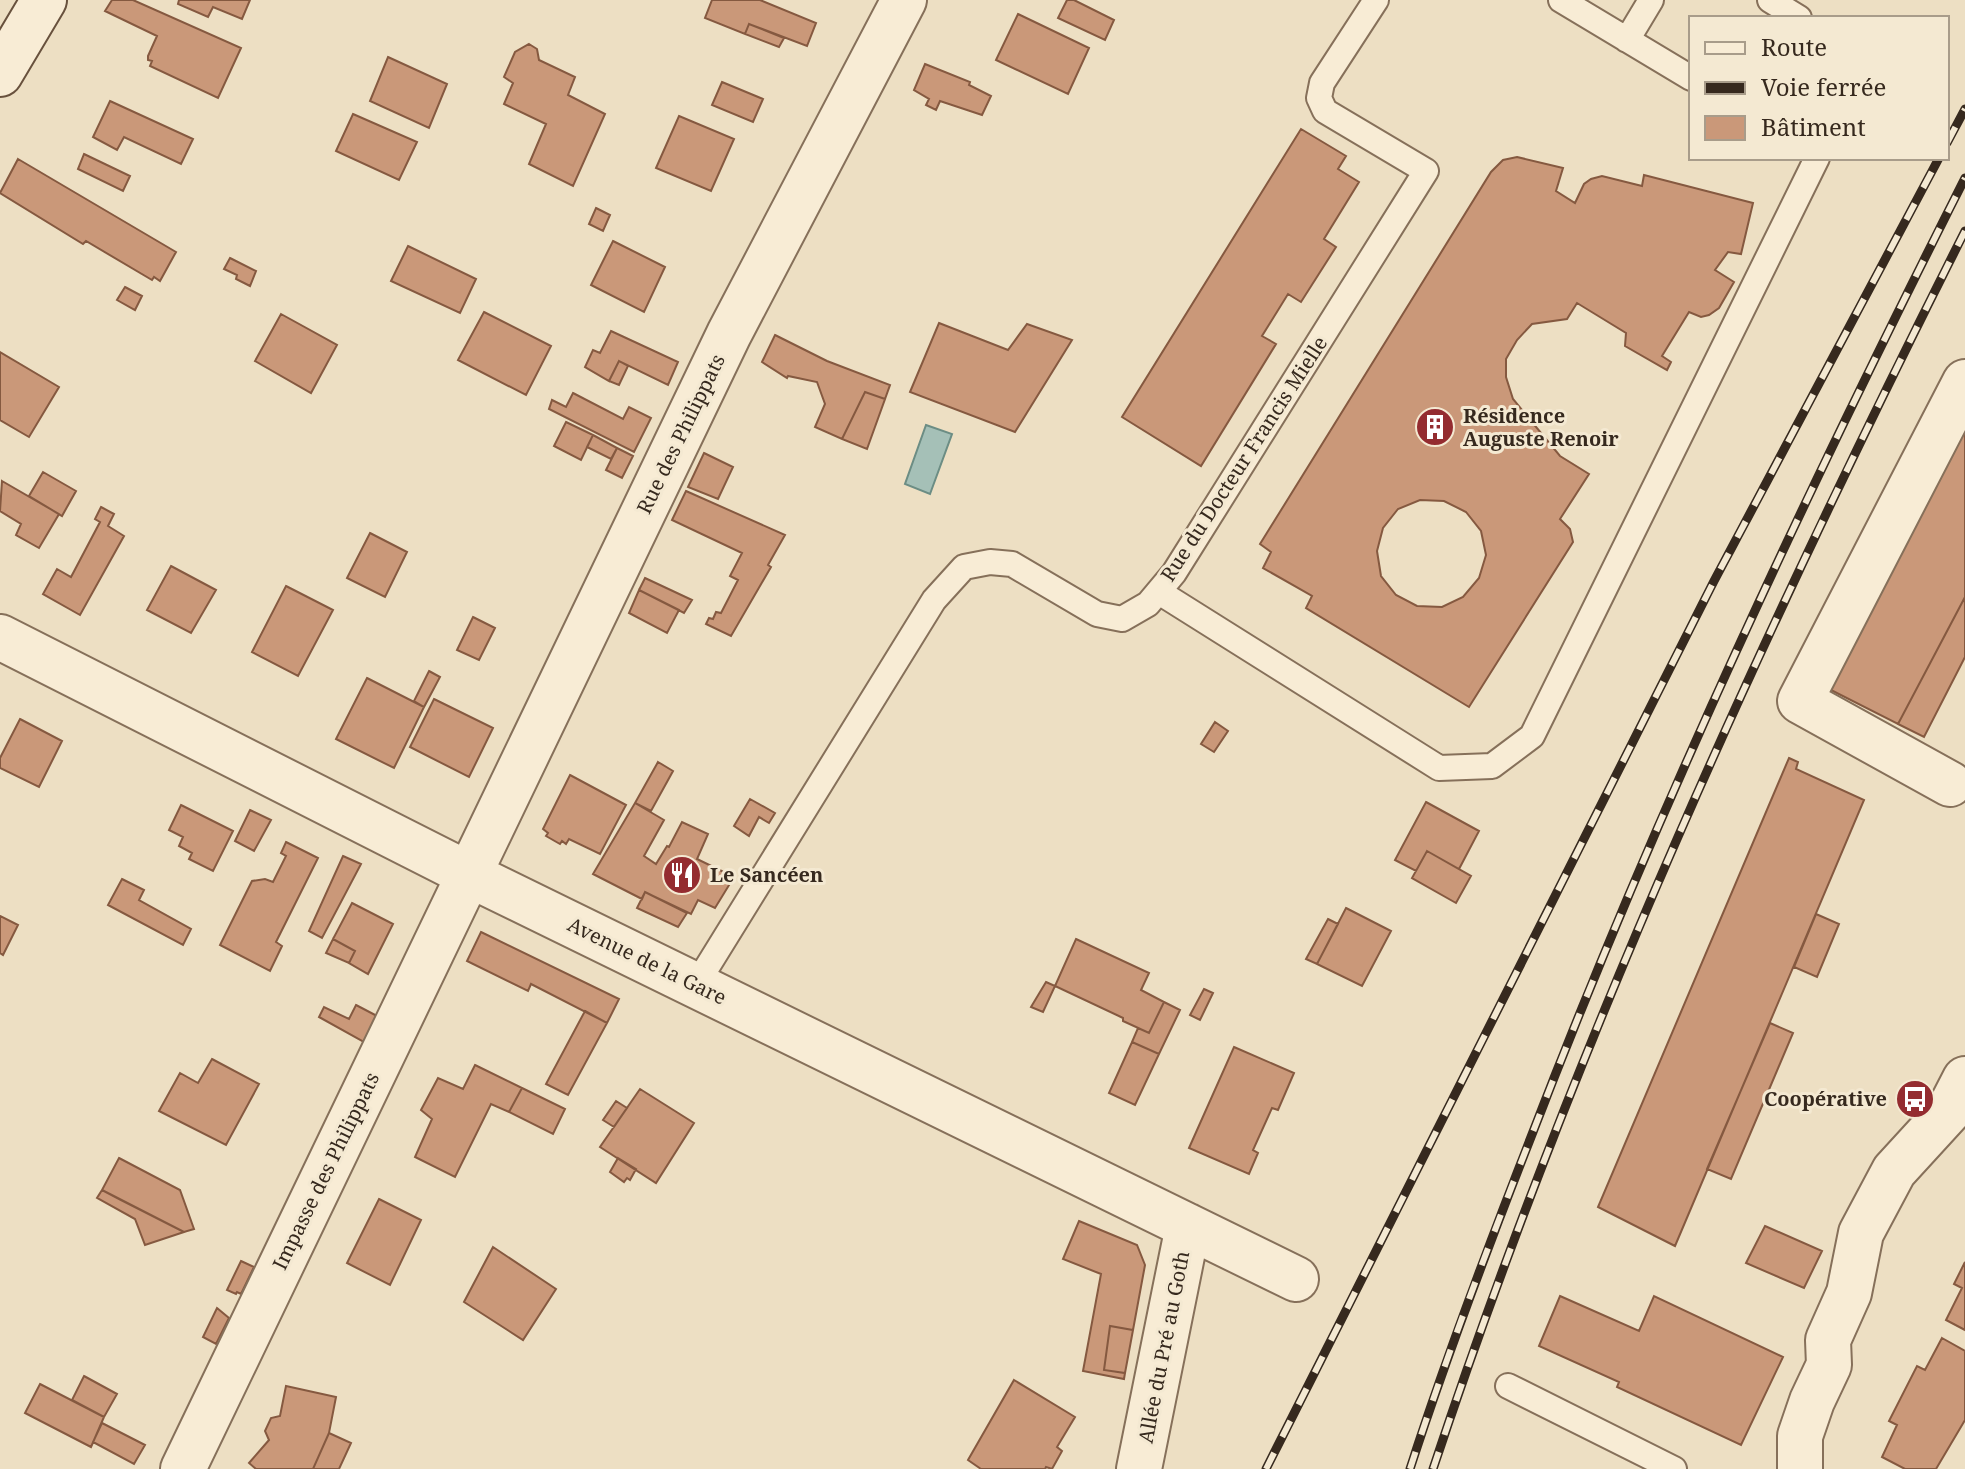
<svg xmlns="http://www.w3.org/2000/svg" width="1965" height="1469" font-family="'Noto Serif',serif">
<rect width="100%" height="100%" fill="#eddfc3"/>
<path fill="#a5c0b7" stroke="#6c8d84" stroke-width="2" d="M926,425L952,434L930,494L905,484Z"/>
<path fill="#ca9879" stroke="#855940" stroke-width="2" fill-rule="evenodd" d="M112,0H133L241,48L218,98L150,66L152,61L148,60V56L157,36L105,11Z
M179,0H250L242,19L213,7L208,17L178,4Z
M712,0H760L816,23L807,46L749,24L745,34L705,18Z
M1067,0H1074L1114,20L1105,40L1058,18Z
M1018,14L1089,48L1068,94L996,60Z
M749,24L784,38L779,47L745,34Z
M529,44L537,49L539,60L575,77L568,95L605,114L573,186L529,164L546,124L504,104L513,83L504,77L515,52Z
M388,57L447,84L429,128L370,101Z
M925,64L970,82L969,85L991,96L982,115L940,101L936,110L926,105L929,99L914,90Z
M722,82L763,99L753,122L712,105Z
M110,101L193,139L181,164L124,137L117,150L93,137Z
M353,114L417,142L399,180L336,151Z
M679,116L734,139L711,191L656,168Z
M1301,129L1346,156L1338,169L1359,182L1324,239L1336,247L1301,302L1288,294L1262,336L1276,344L1201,466L1122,417Z
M84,154L130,176L123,191L78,169Z
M1517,157L1563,168L1556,191L1575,203L1584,184L1591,179L1602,176L1642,186L1644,175L1753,203L1741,254L1728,252L1715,270L1734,282L1719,308L1709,315L1701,317L1689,312L1662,356L1671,362L1667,370L1625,346L1626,333L1577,303L1567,319L1532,324L1517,340L1506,359V377L1513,399L1560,456L1589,474L1560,519L1570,529L1573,542L1469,707L1306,608L1312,596L1263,568L1271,552L1260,544L1491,172L1503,160ZM1420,500L1444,501L1466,512L1481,531L1486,555L1479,578L1463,597L1442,607L1417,606L1396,595L1381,576L1377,551L1383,528L1398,509Z
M18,159L176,252L160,281L154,277L152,280L86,241L83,244L0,193Z
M596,208L610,215L603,231L589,224Z
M613,241L665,267L644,312L591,285Z
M408,246L476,279L460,313L391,281Z
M230,258L256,271L250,286L236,279L237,275L224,269Z
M125,287L142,296L135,310L117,300Z
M484,312L551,346L526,395L458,360Z
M281,314L337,345L311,393L255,361Z
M939,323L1008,350L1027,324L1072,340L1015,432L910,392Z
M611,331L678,362L668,385L619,361L609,381L585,367L593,350L600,353Z
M775,335L827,361L890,385L885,399L865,392L842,439L815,427L825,404L817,382L788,376L787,378L762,362Z
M0,352L59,387L29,437L0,420Z
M619,361L628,366L619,385L609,381Z
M865,392L885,399L867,449L842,439Z
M573,393L623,419L629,407L651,418L634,452L549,409L552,400L566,407Z
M1965,414V597L1898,724L1823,686Z
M566,422L593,435L581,460L554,446Z
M593,435L617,448L611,459L587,447Z
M617,448L633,456L622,478L606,470Z
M704,453L733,467L718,499L688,487Z
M43,472L76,491L62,516L29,496Z
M2,481L59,514L39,548L16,535L21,524L0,511Z
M686,491L785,535L768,565L771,567L731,636L706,624L709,618L713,619L716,612L721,613L738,580L730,576L742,553L672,520Z
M101,507L114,514L108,526L124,536L80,615L43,594L57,569L71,577L100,522L95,519Z
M370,533L407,552L385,597L347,578Z
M171,566L216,590L191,633L147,610Z
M645,578L692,600L684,613L639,590Z
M286,586L333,610L298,676L252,652Z
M639,590L679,610L667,633L629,613Z
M1965,597V657L1924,737L1898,724Z
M473,617L495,628L479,660L457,650Z
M429,671L440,677L424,707L414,701Z
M367,678L424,707L394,768L336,739Z
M434,699L493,728L469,777L410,747Z
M20,719L62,741L39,787L0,768V758Z
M1215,722L1228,731L1214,752L1201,744Z
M1789,758L1798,762L1796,769L1864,800L1675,1246L1598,1207Z
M658,762L673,771L651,811L635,803Z
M570,775L626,805L600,854L569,839L566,844L562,841L560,844L546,836L548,833L543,829Z
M750,799L775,813L769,823L759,817L749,836L734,826Z
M1426,802L1479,831L1459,869L1427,851L1416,871L1395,860Z
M635,803L664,820L644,856L656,864L667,846L669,847L682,822L708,834L697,859L734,877L715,908L698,900L691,914L645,892L642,899L593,874Z
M181,805L233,831L213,871L189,859L192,853L179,846L183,837L169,830Z
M250,810L271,820L254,851L235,841Z
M286,842L318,858L276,942L282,946L270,971L220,945L252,881L265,879L273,882L286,856L281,853Z
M1427,851L1471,876L1456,903L1412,878Z
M343,856L361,864L322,938L309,931Z
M122,879L144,890L139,900L191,929L183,945L108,905Z
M645,892L687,913L678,927L637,908Z
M352,903L393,924L368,974L349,963L355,951L333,939Z
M1346,908L1391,931L1362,986L1317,964Z
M1816,914L1839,924L1817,977L1794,967Z
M0,916L18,925L3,955L0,953Z
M1328,919L1338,924L1317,964L1306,959Z
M481,932L619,999L607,1023L531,984L528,991L467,961Z
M333,939L355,951L349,963L326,953Z
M1076,939L1149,973L1141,990L1164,1002L1149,1033L1123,1021V1018L1055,986Z
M1046,982L1055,986L1043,1012L1031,1007Z
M1204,989L1213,993L1200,1020L1190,1015Z
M1164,1002L1180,1010L1159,1054L1132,1042L1138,1028L1149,1033Z
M356,1005L379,1017L366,1043L319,1017L324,1007L349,1019Z
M585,1011L607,1023L568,1095L546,1084Z
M1770,1023L1793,1033L1731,1179L1707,1169Z
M1132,1042L1159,1054L1135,1105L1109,1093Z
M1234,1047L1294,1073L1278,1110L1272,1108L1253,1150L1258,1153L1249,1174L1189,1148Z
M212,1059L259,1084L226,1145L159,1111L180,1073L198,1083Z
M475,1065L522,1088L509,1112L491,1104L455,1177L415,1157L432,1119L421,1110L438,1078L463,1089Z
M522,1088L565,1109L553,1134L509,1112Z
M640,1089L694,1123L656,1183L600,1147Z
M616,1101L627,1108L614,1127L603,1120Z
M119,1158L180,1190L194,1229L184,1232L102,1190Z
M618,1158L636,1169L630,1180L627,1178L624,1182L610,1172Z
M102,1190L121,1200L184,1232L145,1245L135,1219L97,1198Z
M379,1199L421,1220L390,1285L347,1263Z
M1079,1221L1137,1245L1145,1265L1133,1330L1110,1326L1104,1370L1125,1373L1124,1379L1083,1371L1101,1274L1063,1259Z
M1765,1226L1822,1251L1804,1288L1746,1263Z
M493,1247L556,1289L523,1340L464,1302Z
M241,1261L254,1267L241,1294L237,1292L236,1294L227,1290Z
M1965,1262V1330L1946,1320L1962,1288L1954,1284Z
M1560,1296L1639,1331L1654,1296L1783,1357L1741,1445L1617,1387L1619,1382L1539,1346Z
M217,1308L229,1318L216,1344L203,1337Z
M1110,1326L1133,1330L1125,1373L1104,1370Z
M1942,1338L1965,1351V1420L1936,1469H1905L1882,1457L1897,1425L1889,1421L1917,1366L1925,1370Z
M84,1376L117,1394L104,1417L72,1400Z
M1014,1380L1075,1417L1057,1447L1062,1451L1052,1469L1046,1467L1045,1469H981L968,1460Z
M40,1384L104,1417L91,1447L25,1413Z
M286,1386L336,1397L329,1433L313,1469H256L249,1463L269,1440L265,1431L271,1418L280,1416Z
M102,1423L145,1445L134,1464L93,1442Z
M329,1433L351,1443L339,1469H313Z"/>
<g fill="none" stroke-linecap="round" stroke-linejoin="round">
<g stroke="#86705a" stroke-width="28">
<path id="service" d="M1561,0L1691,78
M1770,0L1799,18
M1627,40L1651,0
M1159,592L1439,768L1492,766L1532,736L1817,158
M696,985L934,600L964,567L990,562L1012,564L1097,614L1122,619L1148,604L1174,573L1426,171L1325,111L1319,98L1322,83L1376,0
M1508,1386L1674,1469"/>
</g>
<g stroke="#86705a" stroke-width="48">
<path id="minor" d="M0,637L468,874L1296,1279
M1950,784L1800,701L1965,382
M183,1469L729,334L904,0
M1139,1469L1188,1226"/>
</g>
<g stroke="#86705a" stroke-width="48">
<path id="tertiary" d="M1800,1469V1436L1812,1401L1829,1365L1828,1340L1849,1293L1861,1233L1894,1171L1948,1112L1965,1079"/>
</g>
<g stroke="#68513d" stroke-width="48">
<path id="secondary" d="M0,74L44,0"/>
</g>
<use href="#service" stroke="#f8ecd5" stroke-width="24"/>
<use href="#minor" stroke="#f8ecd5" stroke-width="44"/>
<use href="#tertiary" stroke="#f8ecd5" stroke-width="44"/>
<use href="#secondary" stroke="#f8ecd5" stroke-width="44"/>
<g stroke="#36291e" stroke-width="9">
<path id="rail" d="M1947,143L1965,109
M1266,1469L1714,581L1939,158
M1410,1469C1446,1357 1488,1247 1531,1137C1657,809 1807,491 1965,178
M1433,1469C1575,1042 1763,632 1965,231"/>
</g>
<use href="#rail" stroke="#f4e9d2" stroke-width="6" stroke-dasharray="18" stroke-linecap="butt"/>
</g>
<defs>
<g id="building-disc" transform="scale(2)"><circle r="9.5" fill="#942c30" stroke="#f4e9d2"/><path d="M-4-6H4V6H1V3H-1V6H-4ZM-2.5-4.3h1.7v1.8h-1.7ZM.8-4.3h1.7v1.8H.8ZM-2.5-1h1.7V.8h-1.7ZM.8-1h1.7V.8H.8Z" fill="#fff"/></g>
<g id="restaurant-disc" transform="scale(2)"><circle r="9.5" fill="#942c30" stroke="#f4e9d2"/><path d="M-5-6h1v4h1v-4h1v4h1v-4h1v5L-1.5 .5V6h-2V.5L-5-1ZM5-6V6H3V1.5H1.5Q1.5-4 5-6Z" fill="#fff"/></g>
<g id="bus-disc" transform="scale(2)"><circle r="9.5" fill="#942c30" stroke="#f4e9d2"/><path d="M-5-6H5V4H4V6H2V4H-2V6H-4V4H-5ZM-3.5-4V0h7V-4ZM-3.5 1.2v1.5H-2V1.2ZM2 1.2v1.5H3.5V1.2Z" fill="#fff"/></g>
</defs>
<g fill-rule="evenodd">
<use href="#building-disc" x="1435" y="427"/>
<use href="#restaurant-disc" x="682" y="875"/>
<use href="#bus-disc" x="1915" y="1099"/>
</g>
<g text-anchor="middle" stroke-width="6" stroke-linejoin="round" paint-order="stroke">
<g font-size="20" font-weight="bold" fill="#36291e" stroke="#f4e9d2" text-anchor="start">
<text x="1463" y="423">Résidence<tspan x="1463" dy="23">Auguste Renoir</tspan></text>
<text x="710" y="882">Le Sancéen</text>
<text x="1887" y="1106" text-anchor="end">Coopérative</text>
</g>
<g font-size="20" fill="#36291e" stroke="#f4e9d2">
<text transform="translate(681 434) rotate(-64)" y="7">Rue des Philippats</text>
<text transform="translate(1244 459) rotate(-57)" y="7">Rue du Docteur Francis Mielle</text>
<text transform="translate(647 961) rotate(26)" y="7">Avenue de la Gare</text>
<text transform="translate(326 1171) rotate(-64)" y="7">Impasse des Philippats</text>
<text transform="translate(1164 1347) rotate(-79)" y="7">Allée du Pré au Goth</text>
</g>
</g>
<rect x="1689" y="16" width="260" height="144" fill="#f4e9d2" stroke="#a89c8a" stroke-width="2"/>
<rect x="1705" y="42" width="40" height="12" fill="#f8ecd5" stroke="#a89c8a" stroke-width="2"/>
<text x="1761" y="56" font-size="24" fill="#36291e">Route</text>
<rect x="1705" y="82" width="40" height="12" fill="#36291e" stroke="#a89c8a" stroke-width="2"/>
<text x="1761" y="96" font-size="24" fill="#36291e">Voie ferrée</text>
<rect x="1705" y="116" width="40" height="24" fill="#ca9879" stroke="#a89c8a" stroke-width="2"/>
<text x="1761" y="136" font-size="24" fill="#36291e">Bâtiment</text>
</svg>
